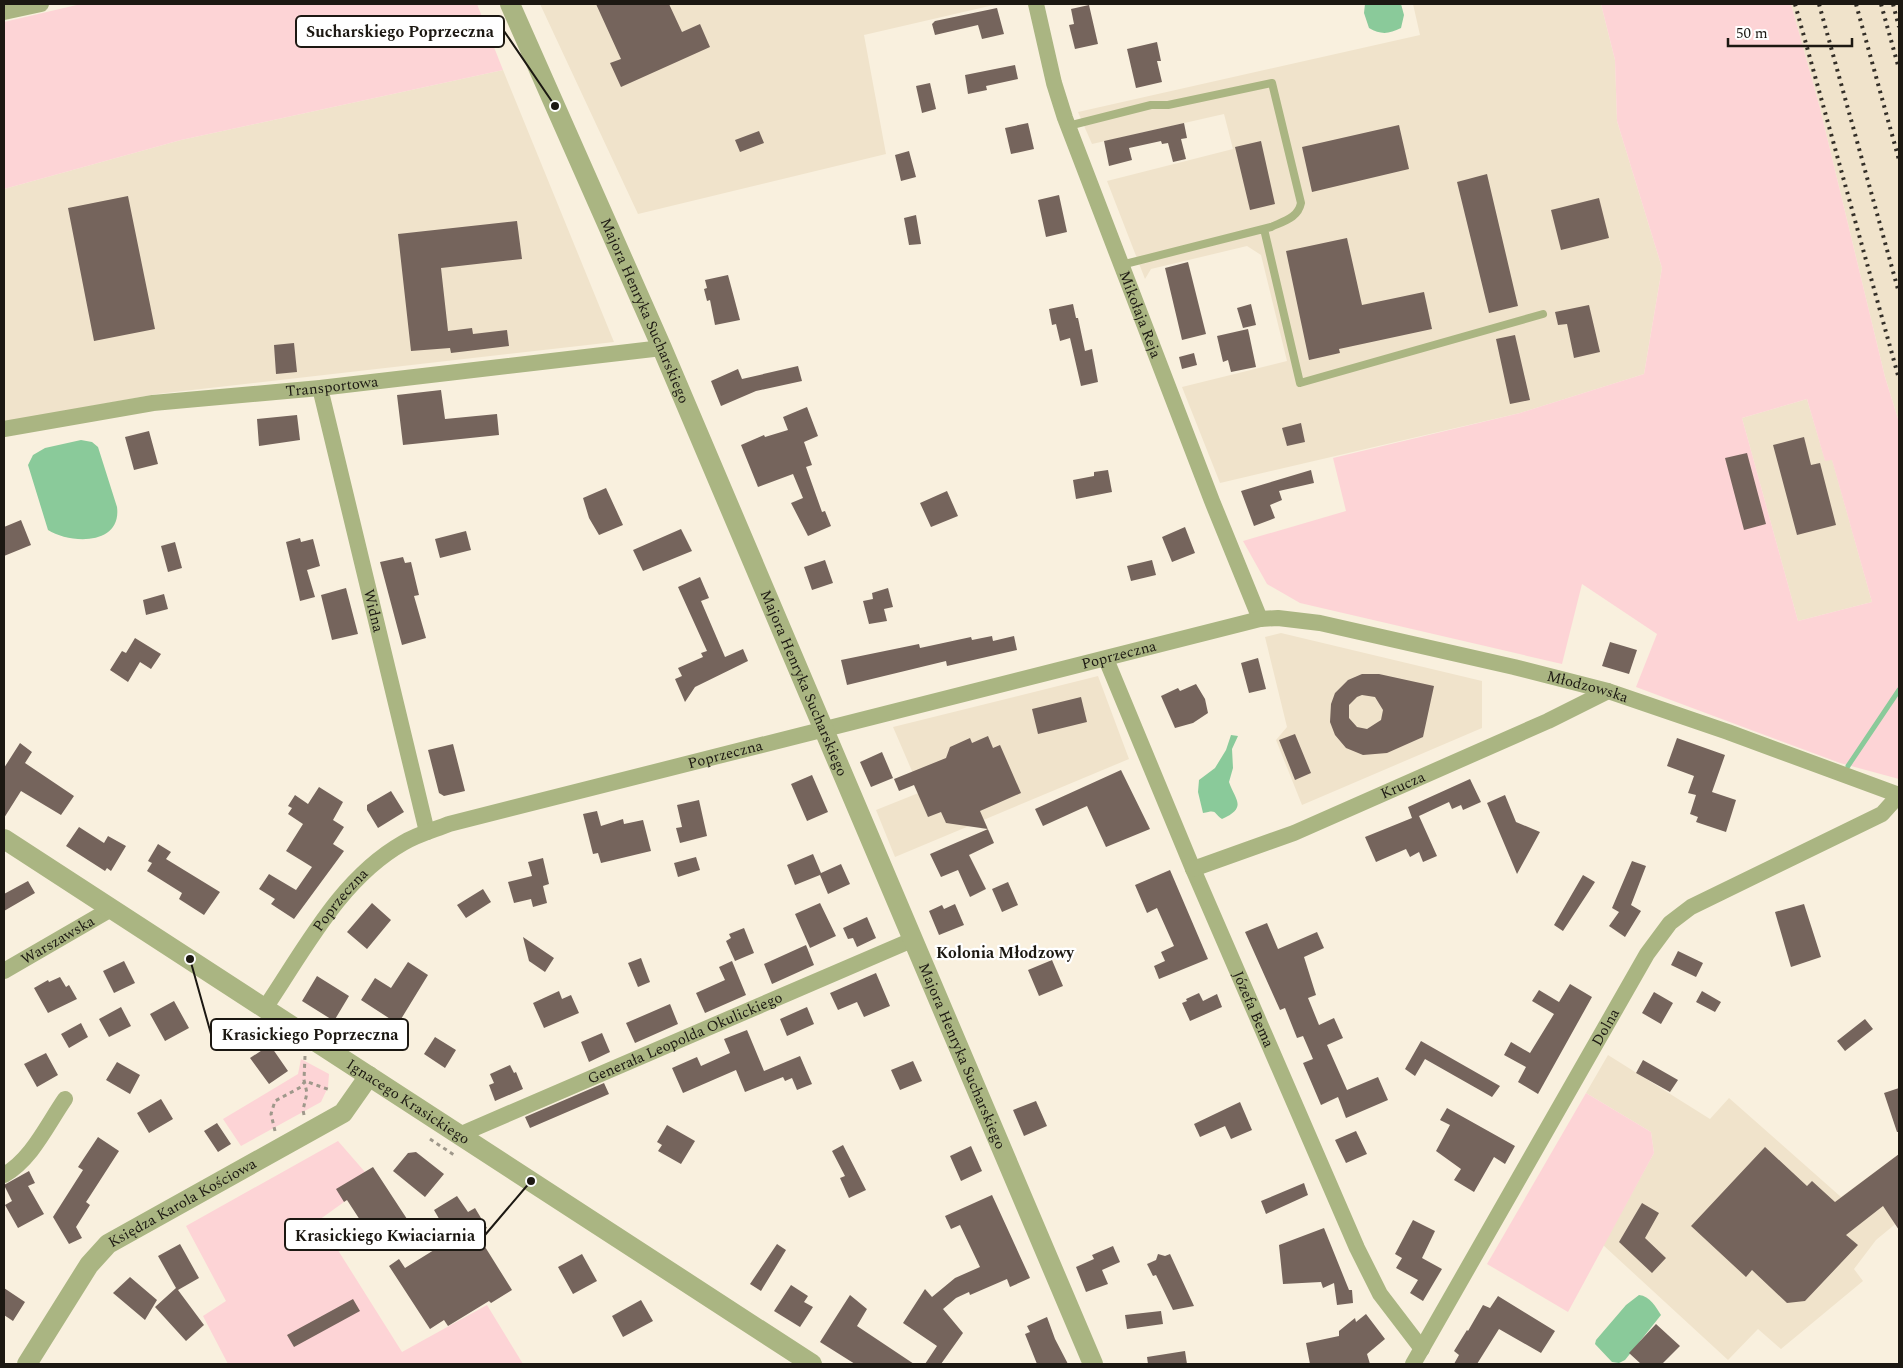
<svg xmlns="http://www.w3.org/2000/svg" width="1903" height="1368" font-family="Spectral,serif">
<rect width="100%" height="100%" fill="#f9f0de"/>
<path fill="#f0e3cb" d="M540,4H998L864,35L886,154L638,214Z
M1413,4H1601L1615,60L1617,121L1662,268L1644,374L1520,413L1220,483L1182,387L1287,361L1261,255L1247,246L1151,269L1145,279L1107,181L1233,149L1224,114L1092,144L1078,112L1420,35Z
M1791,4H1899V422L1885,377L1820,108Z
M503,70L614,342L157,394L4,422V189L181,140Z
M1807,399L1825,460L1832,459L1872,602L1798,621L1742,418Z
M1281,633L1482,681V728L1302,805L1276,740L1287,727L1265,637Z
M1098,676L1129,759L895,857L876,810L921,792L893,727Z
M1608,1055L1710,1119L1729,1098L1841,1197L1895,1157L1899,1164V1221L1876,1240L1854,1269L1863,1281L1781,1349L1758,1329L1728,1360L1603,1245L1654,1153L1651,1132L1586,1093Z"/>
<path fill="#fdd4d6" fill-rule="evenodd" d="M81,4H477L503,70L181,140L4,189V22Z
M1601,4H1791L1820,108L1885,377L1899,422V779L1840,763L1636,687L1657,634L1582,584L1562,664L1300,603L1267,584L1243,541L1346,511L1333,458L1520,413L1644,374L1662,268L1617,121L1615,60ZM1807,399L1825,461L1832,460L1872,602L1798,621L1742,418Z
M301,1059L329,1074L328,1087L321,1102L241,1146L223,1119L298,1074Z
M1586,1093L1651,1132L1654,1153L1568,1312L1487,1264Z
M338,1141L365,1172L344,1202L319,1220L402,1352L487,1305L523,1364H228L203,1316L226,1301L186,1226Z"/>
<path fill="#8aca9a" d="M1365,4H1401L1404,15L1401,28C1389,34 1381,35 1369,28L1364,13Z
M81,440L92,442L98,447L117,507C122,546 70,544 48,530L28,465L33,455L45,448Z
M1231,735L1238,736L1232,749L1233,768L1229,782C1235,800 1248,807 1222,819C1213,813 1218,809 1203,813L1198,792L1199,780L1215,768L1226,750Z
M1639,1295C1650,1296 1656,1307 1661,1315L1625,1360L1619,1363L1612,1362L1595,1344L1596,1340L1626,1305Z"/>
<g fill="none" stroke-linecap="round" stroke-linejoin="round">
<path stroke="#8aca9a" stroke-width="5" d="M1848,766L1899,690"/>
</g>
<path fill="#75645c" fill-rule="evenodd" d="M596,4H669L682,32L700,24L710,47L621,87L610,63L621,59Z
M1089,5L1098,44L1075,49L1069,25L1074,24L1071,9Z
M997,8L1004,34L982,39L978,25L935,35L932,24L935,21Z
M1157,42L1161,61H1157L1162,82L1136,88L1127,49Z
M1015,65L1018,79L986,86L987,90L968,94L965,75Z
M930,83L936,109L922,113L916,86Z
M1028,123L1034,149L1011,154L1005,128Z
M1184,123L1187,138L1181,139L1186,159L1173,162L1168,143L1162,144L1161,141L1129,148L1132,160L1109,166L1104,141Z
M1399,125L1409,169L1312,192L1302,147Z
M759,131L764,143L740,152L735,140Z
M1261,141L1275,204L1250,210L1235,147Z
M909,151L916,177L901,181L895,155Z
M1487,174L1518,306L1489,313L1457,182Z
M1059,195L1067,232L1046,237L1038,200Z
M128,196L155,329L94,341L68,208Z
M1599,198L1609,238L1561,250L1551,210Z
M916,215L921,244L909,245L904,218Z
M517,221L522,259L441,268L448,331L472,328L473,334L507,330L509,346L451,353L450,348L411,351L398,234Z
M1347,238L1362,305L1424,292L1432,329L1339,349L1340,353L1309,360L1286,251Z
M1188,262L1206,334L1182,340L1165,268Z
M728,275L740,320L715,325L710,300L707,301L704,289L707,288L705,280Z
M1073,304L1076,318H1078L1085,351L1092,349L1098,382L1081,386L1070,338L1060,341L1056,324L1052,325L1049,309Z
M1251,304L1256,325L1243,328L1237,308Z
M1589,305L1600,352L1574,358L1567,324L1558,325L1555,312Z
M1248,329L1256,367L1231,372L1228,360L1223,362L1217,336Z
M1515,335L1530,400L1510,404L1496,339Z
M294,343L297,372L276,374L274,345Z
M1194,353L1197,365L1182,369L1179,357Z
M798,366L802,381L756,391L721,406L711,381L738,369L742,379Z
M441,390L445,419L497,414L499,435L403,445L397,395Z
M807,407L818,436L804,442L812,465L806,467L822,512L825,511L831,526L808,536L791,503L803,498L793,474L758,487L741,445L764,435L765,437L788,430L783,417Z
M297,415L300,440L259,446L257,419Z
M1301,423L1305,442L1287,446L1282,428Z
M149,431L158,464L134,470L125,437Z
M1804,437L1811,465L1820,463L1836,525L1797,535L1773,445Z
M1747,453L1766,524L1744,530L1725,458Z
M1108,470L1112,492L1076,499L1073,480L1094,476V472Z
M1311,470L1314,483L1279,491L1282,500L1270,505L1275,518L1254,526L1241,491Z
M606,488L623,525L599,535L589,518L583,498Z
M947,491L958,516L931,527L920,503Z
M21,520L31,545L4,556V527Z
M1185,527L1195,553L1172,562L1162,537Z
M681,529L692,551L643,571L633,550Z
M466,531L471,550L440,558L435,539Z
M300,538L301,542L313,539L320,566L307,570L315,597L300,601L286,542Z
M175,542L182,568L168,572L161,546Z
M403,557L405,563L411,562L419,595L414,596L426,638L402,645L380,562Z
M825,560L833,583L812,590L804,567Z
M1152,560L1156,575L1131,581L1127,566Z
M700,577L709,598L701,601L725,657L743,649L748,661L695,687L685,702L675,679L682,676L678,668L703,657L701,653L707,651L678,587Z
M346,588L358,634L332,640L321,595Z
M888,588L893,607L884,609L887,621L869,624L863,601L873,599L872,593Z
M164,594L168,609L146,615L143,600Z
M992,636L993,641L1014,636L1017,650L947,666L946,661L847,685L841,660L919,644L920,648L971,637L972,640Z
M135,638L161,654L151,669L140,662L128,682L110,670L122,651L126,653Z
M1610,642L1637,650L1629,674L1602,666Z
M1258,658L1266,689L1249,693L1241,663Z
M1379,674L1434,686L1423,737L1387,753L1363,755L1346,748L1335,735L1330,722L1331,704L1335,693L1348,680L1362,674ZM1362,695L1375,697L1383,710L1381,720L1367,729L1357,727L1349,718V705L1357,697Z
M1196,684L1205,699L1208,713L1193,723L1175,728L1161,696L1178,688L1180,691Z
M1081,697L1087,722L1038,734L1032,709Z
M1295,734L1311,773L1295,780L1279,740Z
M988,736L993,748L1000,745L1021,793L980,811L994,843L969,855L986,889L970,897L958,870L941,877L930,854L988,829L946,823L941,812L928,817L914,785L899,791L894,779L946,758L950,747L970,738L972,743Z
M1677,738L1725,755L1712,792L1736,800L1726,832L1696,822L1698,817L1690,814L1696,795L1688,793L1694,776L1667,766Z
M20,743L32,752L25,763L74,796L61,815L21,791L4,818V768Z
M453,744L465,791L444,796L439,793L428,750Z
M882,752L893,778L871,787L860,762Z
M1121,770L1150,829L1106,847L1087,806L1043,826L1035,809Z
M812,775L828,812L807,821L791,784Z
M1470,779L1481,802L1463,810L1461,805L1452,809L1449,802L1419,816L1437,856L1423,862L1419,852L1410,857L1406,849L1376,862L1365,837L1412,818L1408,807Z
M319,787L343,802L333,820L344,827L333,844L344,851L294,919L271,904L275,899L259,889L269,874L296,890L312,867L286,851L303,824L288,814L292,808L288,806L295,795L308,804Z
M391,791L404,812L378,828L367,810V805Z
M1505,795L1516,822L1540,832L1517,874L1487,803Z
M699,800L707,836L680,843L676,828L682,827L677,805Z
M597,811L601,826L623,819L624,824L643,820L651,851L601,863L598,853L593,854L583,814Z
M79,827L104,843L108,836L126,846L111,871L107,868L105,871L66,846Z
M158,844L171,852L166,859L220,892L204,915L179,899L182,893L147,871L152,863L148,861Z
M813,854L821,873L841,864L850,884L828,894L820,875L795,885L787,865Z
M696,857L700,870L678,877L674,863Z
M543,858L549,884L543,886L547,903L533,907L531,899L514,903L508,882L532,876L528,862Z
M1632,861L1646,866L1631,905L1641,911L1625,937L1609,926L1619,912L1612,908Z
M1170,870L1208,959L1159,979L1154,966L1165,961L1161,952L1174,946L1157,908L1147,913L1135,885Z
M1583,875L1595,882L1563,931L1554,925Z
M28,881L35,893L4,911V894Z
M1008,882L1018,905L1002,912L992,889Z
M483,889L491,902L466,918L457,905Z
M372,903L391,920L367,949L347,932Z
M820,903L836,936L810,948L795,914Z
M955,904L964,925L939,935L929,911L942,905L944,909Z
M1804,904L1821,957L1791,967L1775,912Z
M867,917L876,938L857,947L853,938L848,939L843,928Z
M1267,923L1278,949L1317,932L1324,948L1304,957L1316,995L1308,998L1319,1025L1334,1018L1343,1038L1327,1045L1347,1090L1378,1077L1388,1100L1346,1118L1338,1097L1321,1105L1303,1063L1313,1059L1303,1036L1297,1038L1285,1008L1280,1010L1245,932Z
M744,928L754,953L735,961L726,941L731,938L729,934Z
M523,937L554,958L545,972L529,961Z
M806,945L814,965L772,984L764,964Z
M1678,951L1703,963L1696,977L1671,965Z
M641,958L650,982L638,987L628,963Z
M1052,960L1063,986L1039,996L1028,970Z
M124,961L135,983L114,993L103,971Z
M732,961L746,995L705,1013L696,993L725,980L719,967Z
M408,962L428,975L398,1024L361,1000L375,978L391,988Z
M876,973L890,1006L864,1017L857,1002L838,1010L830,993Z
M317,976L349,996L334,1021L302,1001Z
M60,977L66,987L69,985L77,999L48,1013L34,988L48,980L49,982Z
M1570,984L1592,997L1538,1094L1518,1082L1526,1067L1504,1055L1511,1042L1530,1053L1554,1014L1532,1001L1539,990L1559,1002Z
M559,991L562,999L571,995L579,1013L544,1028L533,1003Z
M1702,991L1721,1002L1715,1012L1696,1002Z
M1654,992L1673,1003L1661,1024L1642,1013Z
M1199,993L1203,1001L1217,994L1222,1007L1190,1021L1182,1003L1187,1001L1186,999Z
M174,1001L189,1028L165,1041L150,1014Z
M670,1004L678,1024L635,1043L626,1023Z
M121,1007L131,1026L109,1037L99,1019Z
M807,1007L814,1024L787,1036L780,1019Z
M1865,1019L1873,1029L1845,1051L1837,1041Z
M81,1023L88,1037L69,1048L61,1034Z
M747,1030L764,1071L800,1056L812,1084L797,1090L792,1078L785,1081L783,1077L745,1092L736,1070L683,1093L672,1068L697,1057L701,1066L730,1053L724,1039Z
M602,1033L610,1052L589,1062L581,1042Z
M435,1037L456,1050L445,1068L424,1054Z
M1421,1041L1500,1086L1492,1097L1425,1059L1415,1076L1405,1069Z
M270,1045L288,1071L269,1084L250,1058Z
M46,1053L58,1075L37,1087L24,1064Z
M1643,1060L1678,1080L1670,1092L1636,1073Z
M913,1061L922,1081L900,1090L891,1070Z
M117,1062L140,1075L130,1094L106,1080Z
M510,1065L514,1073L516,1072L523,1089L495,1101L489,1085L494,1083L490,1074Z
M604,1083L609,1094L530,1128L525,1117Z
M1899,1088V1132H1897L1884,1093Z
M161,1099L173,1119L149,1133L137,1113Z
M1036,1101L1047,1126L1024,1136L1013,1110Z
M1240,1102L1252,1130L1231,1139L1225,1126L1200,1137L1194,1124Z
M1447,1108L1515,1146L1505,1164L1494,1157L1474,1192L1454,1180L1461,1169L1436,1151L1450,1125L1440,1120Z
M217,1123L231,1144L218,1152L204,1131Z
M667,1125L695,1141L681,1164L658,1151L662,1145L657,1142Z
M1356,1131L1367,1154L1346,1163L1335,1140Z
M98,1137L119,1151L90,1196L86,1202L90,1205L76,1227L82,1238L69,1244L53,1217L83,1170L78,1167Z
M843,1145L866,1190L849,1198L840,1178L845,1176L832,1151Z
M971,1146L982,1171L961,1181L950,1156Z
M1765,1147L1807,1186L1812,1181L1835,1202L1899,1154V1230L1883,1206L1846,1235L1858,1245L1805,1301L1787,1303L1752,1270L1746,1277L1691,1226Z
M416,1152L444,1174L425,1197L393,1171L408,1153Z
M373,1167L407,1219L399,1227L375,1243L347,1200L344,1202L336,1189Z
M29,1171L35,1183L28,1186L44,1214L18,1228L5,1205L12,1201L4,1185Z
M1304,1183L1308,1195L1266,1214L1261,1201Z
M992,1195L1030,1278L1010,1287L1007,1279L970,1295L969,1292L956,1298L943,1309L963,1333L941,1364H925L937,1346L903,1323L925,1289L932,1297L955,1278L980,1267L960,1225L951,1229L945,1216Z
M457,1196L468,1212L475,1208L487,1228L477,1234L512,1290L491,1303L489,1301L448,1326L444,1320L430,1329L389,1266L399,1259L405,1268L434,1250L428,1241L445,1229L434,1210Z
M1642,1203L1659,1213L1645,1238L1666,1258L1652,1273L1619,1242Z
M1413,1220L1435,1231L1422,1258L1442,1269L1423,1301L1410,1293L1418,1280L1396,1268L1402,1258L1395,1254Z
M1324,1228L1349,1290H1352L1353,1303L1337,1305L1334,1283L1323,1288L1321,1282L1283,1284L1279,1245Z
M180,1244L199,1278L178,1290L204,1325L186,1341L155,1307L176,1288L158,1256Z
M777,1244L786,1250L761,1291L750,1284Z
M1113,1246L1120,1262L1102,1270L1108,1284L1086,1292L1076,1267L1094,1259L1092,1255Z
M582,1254L597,1281L573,1294L558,1267Z
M1158,1254L1165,1256L1170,1254L1194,1306L1173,1310L1156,1275L1153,1276L1147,1264L1156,1260Z
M130,1277L157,1300L145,1320L113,1293Z
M791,1285L808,1296L804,1302L813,1307L800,1327L774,1311Z
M4,1288L25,1302L13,1321L4,1315Z
M850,1295L867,1309L857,1326L914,1364H855L820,1342Z
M1498,1296L1555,1331L1541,1353L1499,1329L1477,1364H1454L1459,1355L1454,1351L1467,1330L1468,1331L1483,1305L1490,1308Z
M353,1299L360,1311L294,1347L287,1335Z
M641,1300L653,1321L623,1337L612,1316Z
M1161,1311L1163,1324L1127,1329L1125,1315Z
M1366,1314L1385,1339L1367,1354L1370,1364H1310L1306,1343L1339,1336V1331L1355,1318L1356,1322Z
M1047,1317L1055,1339L1068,1364H1037L1025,1334L1030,1332L1027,1326Z
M1656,1324L1680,1346L1662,1364H1641L1629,1353Z
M1185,1351L1187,1364H1148L1147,1357Z"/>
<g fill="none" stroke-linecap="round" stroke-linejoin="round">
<path stroke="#9f988b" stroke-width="3" stroke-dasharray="4 4" stroke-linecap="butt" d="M304,1115L303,1110L307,1093L304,1080L305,1056
M275,1131L271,1114L275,1101L301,1087L305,1081L330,1090
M430,1139L454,1155"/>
<path stroke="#aab582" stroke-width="8" d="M1068,126L1151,105H1168L1272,83L1301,203C1298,218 1284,221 1271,227L1121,265
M1264,229L1300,383L1543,314"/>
<g stroke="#aab582" stroke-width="16">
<path id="s1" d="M1036,4L1054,83L1065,118L1212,501L1260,619"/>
<path d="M4,12L41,4"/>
<path id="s2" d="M320,388L427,832"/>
<path id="s3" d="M4,429L153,403L320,388L662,348"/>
<path id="s4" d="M1106,659L1193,869L1357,1248L1380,1294L1422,1349"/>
<path id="s5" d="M1193,869L1294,833L1548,721L1608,691"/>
<path id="s6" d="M4,971L111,909"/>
<path id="s7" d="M265,1008C305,949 340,879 403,843C418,834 434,830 449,824L1260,619L1278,618L1320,623L1514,667L1608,691L1728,732L1899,795"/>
<path id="s8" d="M459,1135L912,940"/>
<path d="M4,1175C32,1159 47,1125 65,1099"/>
<path id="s9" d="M1413,1364L1647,954L1670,923L1691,907L1882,814L1899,795"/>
</g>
<g stroke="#aab582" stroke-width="20">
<path id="s10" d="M510,4L662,348L1093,1364"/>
<path id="s11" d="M4,839L812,1364"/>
<path id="s12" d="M27,1364L89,1265L108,1244L343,1113L369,1076"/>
</g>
<path stroke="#332e27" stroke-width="4" stroke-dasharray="2.5 5" stroke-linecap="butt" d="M1795,4L1899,379
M1819,4L1899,293
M1856,4L1899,160
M1881,4L1899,69
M1893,4L1899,27"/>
</g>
<g text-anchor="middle" stroke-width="4.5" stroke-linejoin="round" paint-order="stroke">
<g font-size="15" fill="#1c1812" stroke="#fff">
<text dy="5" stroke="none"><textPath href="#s10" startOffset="335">Majora Henryka Sucharskiego</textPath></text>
<text dy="5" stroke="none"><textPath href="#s1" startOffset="328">Mikołaja Reja</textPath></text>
<text dy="5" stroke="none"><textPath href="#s3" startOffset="331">Transportowa</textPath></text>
<text dy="5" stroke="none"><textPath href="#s2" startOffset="229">Widna</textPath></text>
<text dy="5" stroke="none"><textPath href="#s7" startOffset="958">Poprzeczna</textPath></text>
<text dy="5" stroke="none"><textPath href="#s10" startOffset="740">Majora Henryka Sucharskiego</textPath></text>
<text dy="5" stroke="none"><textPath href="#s7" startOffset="1439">Młodzowska</textPath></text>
<text dy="5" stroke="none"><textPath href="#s7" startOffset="552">Poprzeczna</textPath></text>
<text dy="5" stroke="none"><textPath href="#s5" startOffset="226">Krucza</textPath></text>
<text dy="5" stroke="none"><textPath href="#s7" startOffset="132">Poprzeczna</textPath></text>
<text dy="5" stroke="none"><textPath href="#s6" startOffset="62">Warszawska</textPath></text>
<text dy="5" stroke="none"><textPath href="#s4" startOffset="380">Józefa Bema</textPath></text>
<text dy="5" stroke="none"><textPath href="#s9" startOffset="388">Dolna</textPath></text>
<text dy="5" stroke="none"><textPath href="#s8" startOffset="246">Generała Leopolda Okulickiego</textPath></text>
<text dy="5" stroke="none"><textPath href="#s10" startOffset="1145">Majora Henryka Sucharskiego</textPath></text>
<text dy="5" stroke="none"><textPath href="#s11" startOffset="482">Ignacego Krasickiego</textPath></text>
<text dy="5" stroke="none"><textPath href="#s12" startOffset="230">Księdza Karola Kościowa</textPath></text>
</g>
<g font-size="16" font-weight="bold" fill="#1c1812" stroke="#fff">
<text x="1005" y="958">Kolonia Młodzowy</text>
</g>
</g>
<path fill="none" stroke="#1c1812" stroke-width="2" d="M555 106L504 31M190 959L211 1034M531 1181L485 1235"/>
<g fill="#1c1812" stroke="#fff" stroke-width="2">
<circle cx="555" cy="106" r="5"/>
<circle cx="190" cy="959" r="5"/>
<circle cx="531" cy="1181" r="5"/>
</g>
<g fill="#fff" stroke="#1c1812" stroke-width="2">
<rect x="296" y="16" width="208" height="31" rx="5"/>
<rect x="211" y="1019" width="197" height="31" rx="5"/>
<rect x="285" y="1219" width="200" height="31" rx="5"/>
</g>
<g font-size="16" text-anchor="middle" font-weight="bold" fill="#1c1812">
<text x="400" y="37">Sucharskiego Poprzeczna</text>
<text x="310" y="1040">Krasickiego Poprzeczna</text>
<text x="385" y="1241">Krasickiego Kwiaciarnia</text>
</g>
<rect width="1903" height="1368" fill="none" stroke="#1c1812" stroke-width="10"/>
<path d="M1728 38v8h124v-8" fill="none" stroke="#1c1812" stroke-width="2.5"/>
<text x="1736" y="38" font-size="15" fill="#1c1812" stroke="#ffffff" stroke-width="4" paint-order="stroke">50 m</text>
</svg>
